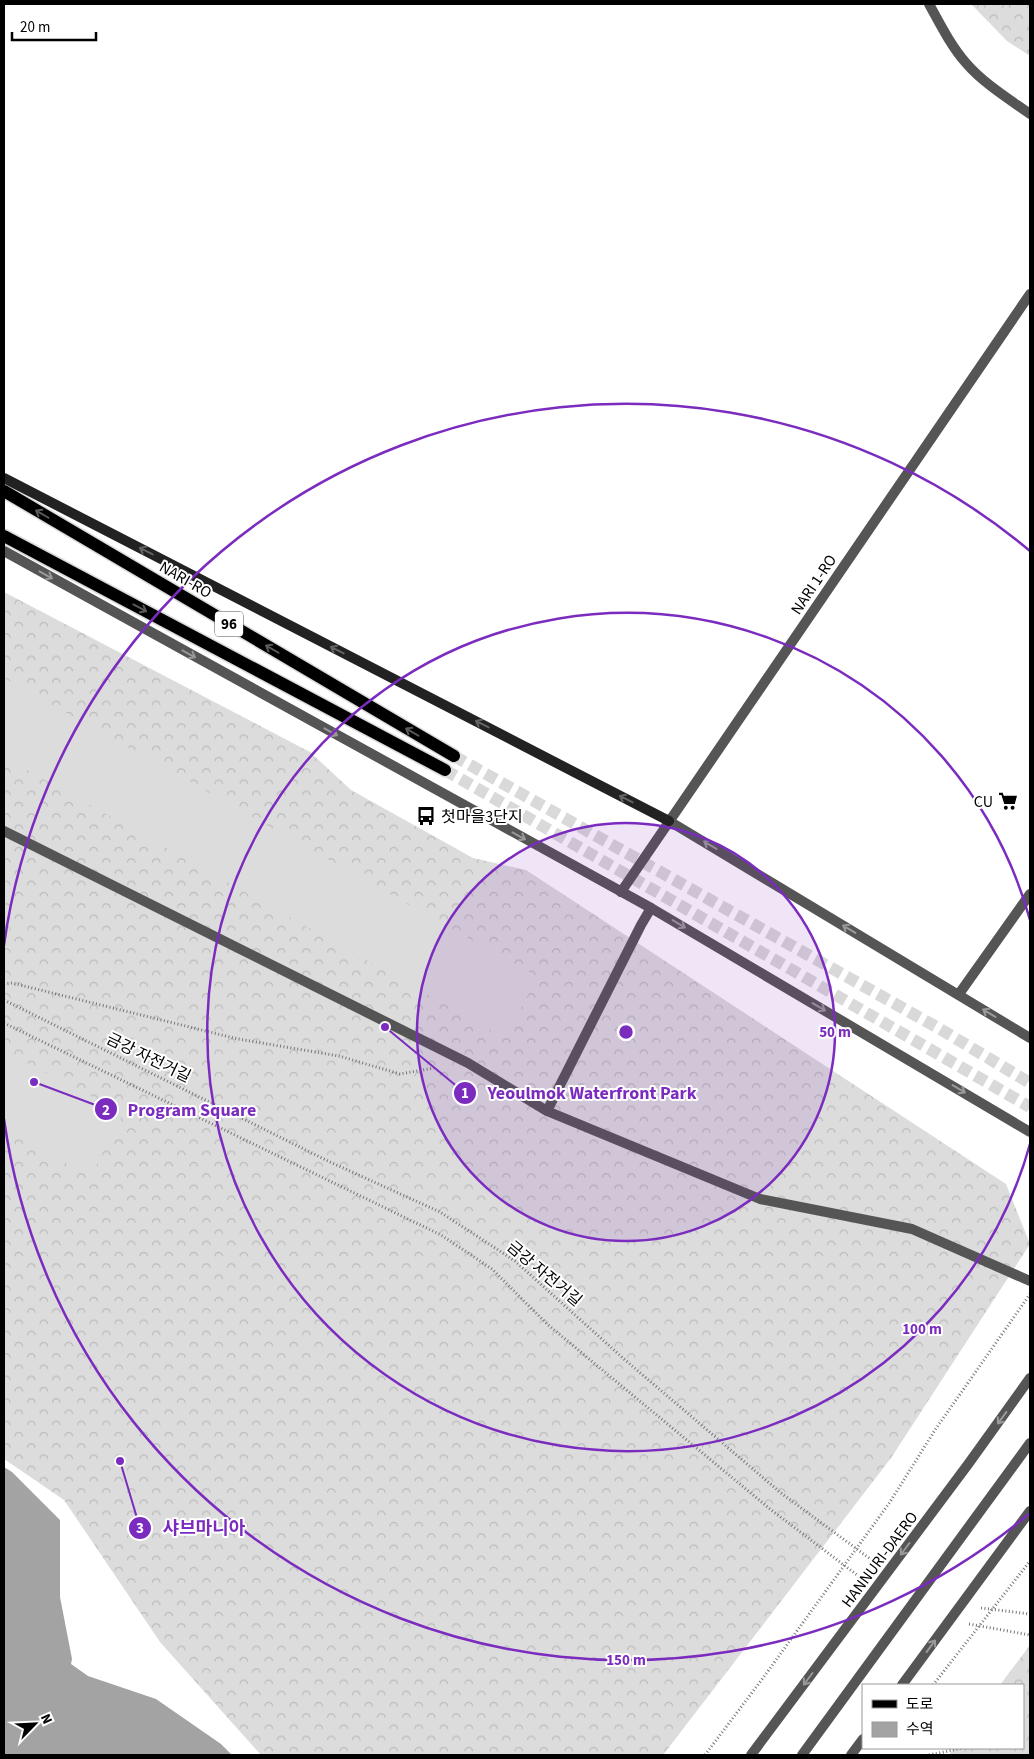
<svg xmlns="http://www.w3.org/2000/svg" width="1034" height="1759" font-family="'Source Sans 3','Noto Sans KR',sans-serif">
<defs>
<pattern id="forest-crowns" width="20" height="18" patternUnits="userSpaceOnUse" patternTransform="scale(1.25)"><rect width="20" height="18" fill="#dcdcdc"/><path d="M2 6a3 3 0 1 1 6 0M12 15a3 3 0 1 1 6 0" fill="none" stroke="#bbb"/></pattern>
</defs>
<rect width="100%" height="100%" fill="#fff"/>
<path fill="url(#forest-crowns)" d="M971,4H1030V56L1007,41Z
M4,592L310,752L351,790L473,858L526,870L1006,1184L1030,1244L891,1458L663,1755H261L160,1642L64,1500L4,1459Z
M1030,1645V1755H949L954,1748H1023V1685H1000Z"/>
<path fill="#dcdcdc" d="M4,678L538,977L505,1038L4,757Z
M4,1051L123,1113L91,1176L4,1131Z"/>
<path fill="#a3a3a3" d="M4,1467L12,1472L60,1520V1597L72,1659L71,1664L88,1676L156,1699L221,1744L232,1755H4Z"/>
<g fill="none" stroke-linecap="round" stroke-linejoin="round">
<path stroke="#d9d9d9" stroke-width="12" stroke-dasharray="12 6" stroke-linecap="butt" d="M454,756L940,1029L1030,1083
M445,770L1030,1107"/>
<g stroke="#dbdbdb" stroke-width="15">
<path id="primary" d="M4,491L454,756
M4,536L445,770"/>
</g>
<path stroke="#777" stroke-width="3" stroke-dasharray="1 2.5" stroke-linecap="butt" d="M4,984L12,983L238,1039L339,1056L400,1074L434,1068
M4,1000L330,1162L440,1212L515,1261L624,1359L781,1493L873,1561
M4,1023L441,1235L492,1269L547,1324L612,1378L770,1509L861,1578
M981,1608L1030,1614
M969,1624L1030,1635
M929,1755L963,1748"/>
<path stroke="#555" stroke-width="10" d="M4,831L468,1063L547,1111L760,1199L912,1229L1030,1281
M547,1111L641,925L651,908"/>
<path stroke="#555" stroke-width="10" d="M929,4C940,24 951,46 966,63C983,83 1009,99 1030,114
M621,892L1030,294
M959,994L1030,894"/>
<path stroke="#555" stroke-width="10" d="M4,551L651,908L1030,1132
M669,821L1030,1038
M851,1755L863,1739"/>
<path stroke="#222" stroke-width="10" d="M4,478L669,821"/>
<use href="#primary" stroke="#000" stroke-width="12"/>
<path stroke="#777" stroke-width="3" stroke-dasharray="1 2.5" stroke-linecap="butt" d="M933,1685L1030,1561
M705,1755L763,1678L890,1502L935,1430L1030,1294"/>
<path stroke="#555" stroke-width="10" d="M802,1755L1030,1443"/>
<path stroke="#555" stroke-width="10" d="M902,1685L1030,1511
M751,1755L969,1463L1030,1378"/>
</g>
<defs><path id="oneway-shaft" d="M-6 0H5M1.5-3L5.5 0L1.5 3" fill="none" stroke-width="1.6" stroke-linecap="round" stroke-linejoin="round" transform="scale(1.25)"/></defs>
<g stroke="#595959">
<use href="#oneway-shaft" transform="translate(42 514) rotate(-150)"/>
<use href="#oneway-shaft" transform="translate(140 608) rotate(28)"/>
<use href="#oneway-shaft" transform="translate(272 649) rotate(-150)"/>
<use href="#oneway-shaft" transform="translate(412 732) rotate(-150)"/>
</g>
<g stroke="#646464">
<use href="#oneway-shaft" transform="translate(146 551) rotate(-153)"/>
<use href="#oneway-shaft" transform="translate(337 650) rotate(-153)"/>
<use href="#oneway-shaft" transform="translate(482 724) rotate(-153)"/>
<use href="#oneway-shaft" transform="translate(626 799) rotate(-153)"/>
</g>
<g stroke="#999">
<use href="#oneway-shaft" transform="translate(46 575) rotate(29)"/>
<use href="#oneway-shaft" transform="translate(189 654) rotate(29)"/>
<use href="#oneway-shaft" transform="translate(331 732) rotate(29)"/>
<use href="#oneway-shaft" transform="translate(519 836) rotate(29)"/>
<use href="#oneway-shaft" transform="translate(710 845) rotate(-149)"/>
<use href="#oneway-shaft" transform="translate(679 924) rotate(31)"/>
<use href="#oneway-shaft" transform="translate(849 929) rotate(-149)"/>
<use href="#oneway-shaft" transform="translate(819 1007) rotate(31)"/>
<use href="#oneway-shaft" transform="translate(989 1013) rotate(-149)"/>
<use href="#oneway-shaft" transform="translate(959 1089) rotate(31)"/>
<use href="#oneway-shaft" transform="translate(1002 1418) rotate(126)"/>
<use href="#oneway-shaft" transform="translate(905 1549) rotate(127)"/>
<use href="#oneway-shaft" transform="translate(931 1646) rotate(-54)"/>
<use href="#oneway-shaft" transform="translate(808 1679) rotate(127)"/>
</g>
<circle cx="626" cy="1032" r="209" fill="#7b2cbf" fill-opacity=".12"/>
<g fill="none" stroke="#7b2cbf" stroke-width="2.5">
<circle cx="626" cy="1032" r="209"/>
<path d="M1030 1144A419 419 0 1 1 1030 920"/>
<path d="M1030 1513A628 628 0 0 1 4 1119M4 945A628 628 0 0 1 1030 551"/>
</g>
<defs>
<g id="supermarket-bare" transform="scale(1.5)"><path d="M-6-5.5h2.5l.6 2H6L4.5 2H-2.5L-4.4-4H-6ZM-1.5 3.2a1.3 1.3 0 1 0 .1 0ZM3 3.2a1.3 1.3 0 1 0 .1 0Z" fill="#000" stroke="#fff" stroke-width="2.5" paint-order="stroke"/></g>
<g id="bus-bare" transform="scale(1.5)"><path d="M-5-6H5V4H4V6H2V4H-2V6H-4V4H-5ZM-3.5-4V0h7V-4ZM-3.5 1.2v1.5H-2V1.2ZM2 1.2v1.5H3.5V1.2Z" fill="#000" stroke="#fff" stroke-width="2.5" paint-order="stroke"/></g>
</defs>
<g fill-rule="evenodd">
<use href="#supermarket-bare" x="1008" y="801"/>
<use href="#bus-bare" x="426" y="816"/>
</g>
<g text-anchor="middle" stroke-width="4" stroke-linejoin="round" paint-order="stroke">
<rect fill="#fff" stroke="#4c4c4c" stroke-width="1" x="215" y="611.5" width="28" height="25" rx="4"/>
<g font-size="15" font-weight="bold" fill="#000">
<text x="229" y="629">96</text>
</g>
<g font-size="16" fill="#000" stroke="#fff">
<text transform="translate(186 579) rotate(30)" y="6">NARI-RO</text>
<text transform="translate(813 584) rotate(-56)" y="6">NARI 1-RO</text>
<text transform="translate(149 1057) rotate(26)" y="6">금강 자전거길</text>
<text transform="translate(545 1273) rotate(40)" y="6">금강 자전거길</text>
<text transform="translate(879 1559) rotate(-53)" y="6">HANNURI-DAERO</text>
</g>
<g font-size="16" fill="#000" stroke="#fff" text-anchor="end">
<text x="993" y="807">CU</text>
<text x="441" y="822" text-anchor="start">첫마을3단지</text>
</g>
</g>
<circle cx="626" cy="1032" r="8" fill="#7b2cbf" stroke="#fff" stroke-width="2.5"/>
<g font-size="15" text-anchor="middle" font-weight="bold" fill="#7b2cbf" stroke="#fff" stroke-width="4" stroke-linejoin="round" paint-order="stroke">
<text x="835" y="1037">50 m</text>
<text x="922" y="1334">100 m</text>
<text x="626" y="1665">150 m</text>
</g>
<path fill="none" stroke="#7b2cbf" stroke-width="2" d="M385 1027L465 1093M34 1082L106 1109M120 1461L140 1528"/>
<g fill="#7b2cbf" stroke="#fff" stroke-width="2">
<circle cx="385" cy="1027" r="5"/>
<circle cx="34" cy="1082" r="5"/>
<circle cx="120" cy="1461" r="5"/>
<circle cx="465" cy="1093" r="12"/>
<circle cx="106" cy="1109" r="12"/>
<circle cx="140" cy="1528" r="12"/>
</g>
<g font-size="15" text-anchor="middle" font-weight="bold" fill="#fff">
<text x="465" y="1098">1</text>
<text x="106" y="1115">2</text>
<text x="140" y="1533">3</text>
</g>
<g font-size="18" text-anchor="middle" font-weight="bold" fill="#7b2cbf" stroke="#fff" stroke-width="4" stroke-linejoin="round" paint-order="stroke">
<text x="592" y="1099">Yeoulmok Waterfront Park</text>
<text x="192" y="1116">Program Square</text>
<text x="204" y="1534">샤브마니아</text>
</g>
<rect width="1034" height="1759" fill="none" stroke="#000000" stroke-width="10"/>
<rect x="862" y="1684" width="162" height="65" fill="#ffffff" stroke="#999999"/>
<rect x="872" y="1700" width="25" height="8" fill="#000000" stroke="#999999"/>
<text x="906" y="1709" font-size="15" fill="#000000">도로</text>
<rect x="872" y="1722" width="25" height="15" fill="#a3a3a3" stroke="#999999"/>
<text x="906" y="1734" font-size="15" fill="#000000">수역</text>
<g transform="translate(35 1724) rotate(66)" stroke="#ffffff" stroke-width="4" paint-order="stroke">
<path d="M0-4L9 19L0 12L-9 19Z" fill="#000000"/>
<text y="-8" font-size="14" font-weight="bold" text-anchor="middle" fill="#000000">N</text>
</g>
<path d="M12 32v8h84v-8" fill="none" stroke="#000000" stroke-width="2.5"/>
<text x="20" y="32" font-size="15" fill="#000000" stroke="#ffffff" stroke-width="4" paint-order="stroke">20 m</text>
</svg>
